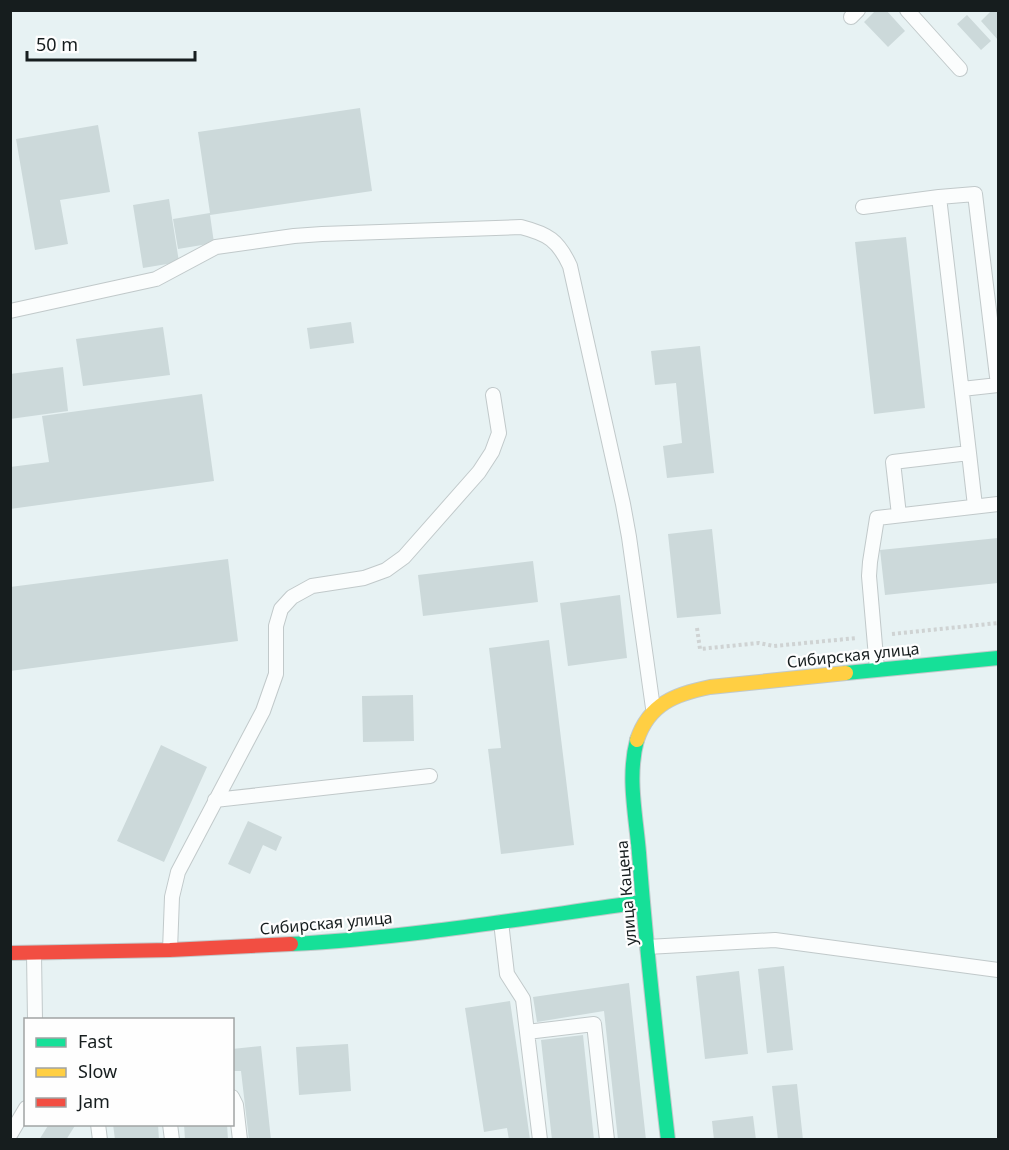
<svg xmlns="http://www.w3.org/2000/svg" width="1009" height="1150" font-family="'Noto Sans',sans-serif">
<rect width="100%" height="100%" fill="#e7f2f3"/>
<path fill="#ccd9da" d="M876,10H886L905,31L888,47L864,22Z
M992,10H998V40L981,21Z
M967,15L991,41L981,50L957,24Z
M360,108L372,191L210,215L214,243L178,249L173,219L210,213L198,132Z
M98,125L110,192L60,200L68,244L35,250L16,139Z
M169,199L179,262L143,268L133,205Z
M906,237L925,408L874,414L855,242Z
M351,322L354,343L310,349L307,328Z
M163,327L170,375L83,386L76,339Z
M700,346L714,473L667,478L663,446L682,443L676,383L655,385L651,351Z
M63,367L68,411L10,419V374Z
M202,394L214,481L10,509V467L49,462L42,416Z
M712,529L721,614L677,618L668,534Z
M998,538V583L885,595L880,550Z
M228,559L238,641L10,671V587Z
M533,561L538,602L423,616L418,575Z
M620,595L627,658L568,666L560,603Z
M549,640L574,845L501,854L488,749L501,748L489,648Z
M413,695L414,741L363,742L362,696Z
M161,745L207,767L164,862L117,841Z
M248,821L282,837L276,851L263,845L250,874L228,864Z
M784,966L793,1050L767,1053L758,969Z
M739,971L748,1054L705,1059L696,976Z
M629,983L646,1140H618L604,1011L537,1022L533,997Z
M510,1001L527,1118L530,1140H509L507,1128L484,1132L465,1008Z
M583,1035L594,1140H552L541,1040Z
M348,1044L351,1091L299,1095L296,1047Z
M261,1046L271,1140H249L241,1071H232V1049Z
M797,1084L803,1140H778L772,1086Z
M753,1116L756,1140H714L712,1121Z
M49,1124H76L66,1140H39Z
M113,1124H158L159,1140H115Z
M184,1124H227L228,1140H185Z"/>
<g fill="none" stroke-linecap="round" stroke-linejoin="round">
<g stroke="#c1c9ca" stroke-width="16">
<path id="lane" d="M907,10L960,69
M851,17L858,10
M863,207L939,197
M10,311L156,279L216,247L294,236L322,234L521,227C548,234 558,240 570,266L623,504L629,537L653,708
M969,453L975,506
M899,515L893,462L969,453L939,197L975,194L998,385L962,389
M877,669L869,576L870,562L877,518L998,504
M215,800L430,776
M501,922L507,974L523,999L540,1140
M647,947L775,940L998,970
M170,950L172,897L178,872L263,711L276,674V626L281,609L292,597L312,586L364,578L386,570L404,557L479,472L492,452L499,433L493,395
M34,954L35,1020
M527,1032L594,1024L607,1140
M232,1097L236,1105L240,1140
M98,1124L100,1140
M170,1124L172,1140
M10,1135L26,1108"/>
</g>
<g stroke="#c1c9ca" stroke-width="16">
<path id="fast" d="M846,673L998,658
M637,740C627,777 636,816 639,853C646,949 657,1045 668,1140
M291,944C408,938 525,918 642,902"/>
</g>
<g stroke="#c1c9ca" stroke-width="16">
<path id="slow" d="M637,740C649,704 675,694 710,687L846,673"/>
</g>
<g stroke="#c1c9ca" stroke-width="16">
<path id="jam" d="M10,953L170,950L291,944"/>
</g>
<path stroke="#cfd3d3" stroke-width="4" stroke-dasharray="3 3" stroke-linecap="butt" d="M697,628L700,649L759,643L774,646L857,638
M892,634L998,623"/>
<use href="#lane" stroke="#fbfdfd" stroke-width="14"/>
<use href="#fast" stroke="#16e098" stroke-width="14"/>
<use href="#slow" stroke="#ffcf43" stroke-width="14"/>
<use href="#jam" stroke="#f24e42" stroke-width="14"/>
</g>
<g text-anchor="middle" stroke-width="4.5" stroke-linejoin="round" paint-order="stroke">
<g font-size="16" fill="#161d1e" stroke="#fefefe">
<text transform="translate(853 655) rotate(-6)" y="6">Сибирская улица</text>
<text transform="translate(626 893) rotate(-95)" y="6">улица Кацена</text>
<text transform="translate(326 923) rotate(-5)" y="6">Сибирская улица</text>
</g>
</g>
<rect width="1009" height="1150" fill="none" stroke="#161d1e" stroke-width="24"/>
<rect x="24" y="1018" width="210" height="108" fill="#fefefe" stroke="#a1a4a4" stroke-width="1.5"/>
<rect x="36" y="1038" width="30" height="9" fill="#16e098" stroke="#a1a4a4" stroke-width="1.5"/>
<text x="78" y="1048" font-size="18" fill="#161d1e">Fast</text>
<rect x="36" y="1068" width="30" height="9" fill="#ffcf43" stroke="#a1a4a4" stroke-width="1.5"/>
<text x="78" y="1078" font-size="18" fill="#161d1e">Slow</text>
<rect x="36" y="1098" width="30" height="9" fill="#f24e42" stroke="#a1a4a4" stroke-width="1.5"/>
<text x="78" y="1108" font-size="18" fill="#161d1e">Jam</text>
<path d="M27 51v9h168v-9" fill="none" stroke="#161d1e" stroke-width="3"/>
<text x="36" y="51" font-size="18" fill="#161d1e" stroke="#fefefe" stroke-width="4.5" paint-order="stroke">50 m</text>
</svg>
